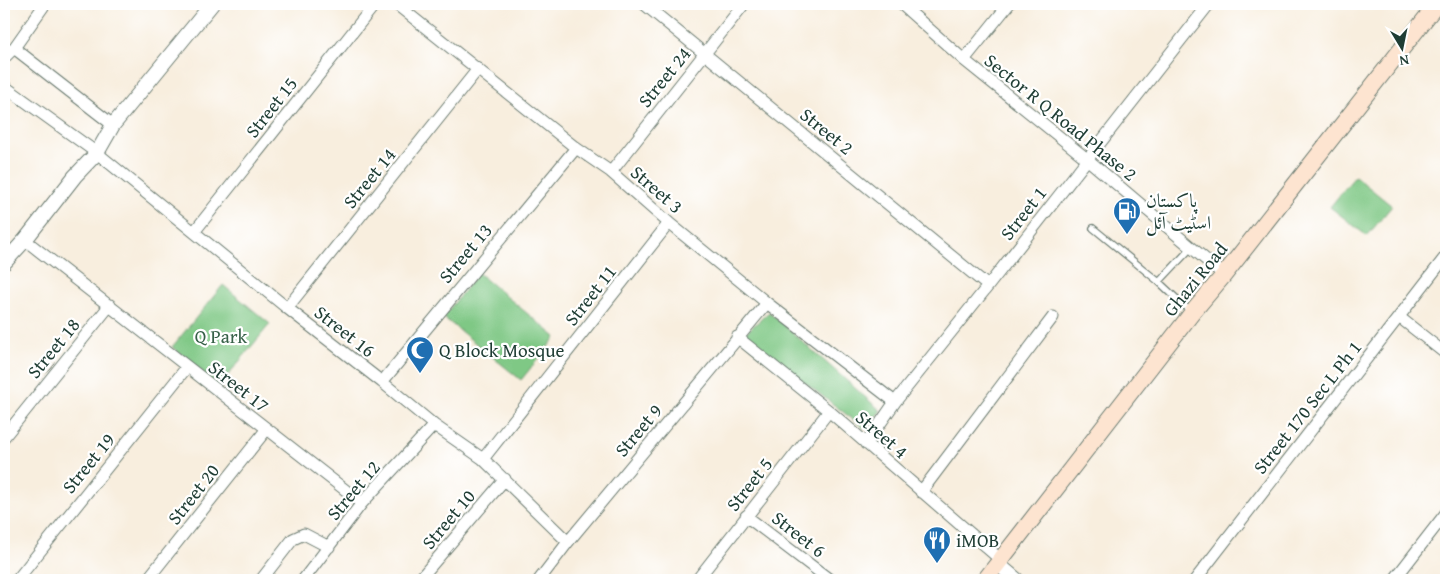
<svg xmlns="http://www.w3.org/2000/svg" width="1450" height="584" font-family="'Gentium Book Plus',Amiri,serif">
<rect width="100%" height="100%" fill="#fff"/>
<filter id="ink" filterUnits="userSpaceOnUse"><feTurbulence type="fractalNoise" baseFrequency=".02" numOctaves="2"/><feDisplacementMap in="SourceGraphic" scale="10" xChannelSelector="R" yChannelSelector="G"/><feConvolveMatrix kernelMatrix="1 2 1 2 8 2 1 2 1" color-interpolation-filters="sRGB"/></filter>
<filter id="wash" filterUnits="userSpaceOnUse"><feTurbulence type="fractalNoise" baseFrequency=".0096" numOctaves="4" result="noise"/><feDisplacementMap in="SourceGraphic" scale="20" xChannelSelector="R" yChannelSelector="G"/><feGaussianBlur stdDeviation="1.12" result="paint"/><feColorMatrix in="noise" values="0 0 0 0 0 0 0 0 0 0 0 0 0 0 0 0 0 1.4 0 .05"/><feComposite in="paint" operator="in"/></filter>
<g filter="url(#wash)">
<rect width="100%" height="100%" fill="#f8eede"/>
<path fill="#7fc885" stroke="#4f825c" d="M1355,176L1392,206L1367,236L1330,207Z
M478,273L556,337L521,380L443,317Z
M223,285L270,324L219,386L172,347Z
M769,312L881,411L864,428L743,335Z"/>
</g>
<g filter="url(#ink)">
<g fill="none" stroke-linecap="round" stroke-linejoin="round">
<g stroke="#6b7b70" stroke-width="8">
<path id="service" d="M1093,228L1159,282
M1191,312L1159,282L1191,248"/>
</g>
<g stroke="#6b7b70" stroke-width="13">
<path id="minor" d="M396,4L576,148L611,172L669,223L767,303L895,402
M644,4L988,286
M901,4L964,60L1087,159L1224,275
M14,48L113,125
M4,58L14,48L45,4
M964,60L1009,4
M4,86L97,153L287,308L382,382L434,425L483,459L568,542
M611,172L744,4
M194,232L375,4
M25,240L362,503
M287,308L478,69
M1399,317L1446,354
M737,337L829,411L1001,560
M382,382L576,148
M4,437L110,305
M866,444L895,402L988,286L1209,4
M483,459L669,223
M921,492L1053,317
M746,516L830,580
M17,580L187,367
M147,580L266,430
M261,580L293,539L304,534L329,547
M303,580L362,503L434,425
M419,580L505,479
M539,580L568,542L767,303
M697,580L829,411
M1195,580L1446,256
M1394,580L1446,513"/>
</g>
<g stroke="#6b7b70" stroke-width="16">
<path id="tertiary" d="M4,263L25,240L75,176L97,153L113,125L212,4
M998,564L1017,580"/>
</g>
<g stroke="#6b7b70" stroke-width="18">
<path id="secondary" d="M985,580L1192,313L1224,275L1437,4"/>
</g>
<use href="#service" stroke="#fff" stroke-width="5.5"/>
<use href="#minor" stroke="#fff" stroke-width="11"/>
<use href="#tertiary" stroke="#fff" stroke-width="14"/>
<use href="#secondary" stroke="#fde4d0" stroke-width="16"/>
</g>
</g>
<defs>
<g id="fuel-pin" transform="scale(1.4375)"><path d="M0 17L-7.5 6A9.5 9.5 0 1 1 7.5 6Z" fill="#1f6fb2" stroke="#fff"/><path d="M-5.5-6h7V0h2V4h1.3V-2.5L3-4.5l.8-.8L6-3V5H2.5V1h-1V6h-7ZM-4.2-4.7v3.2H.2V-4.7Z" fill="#fff"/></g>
<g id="mosque-pin" transform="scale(1.4375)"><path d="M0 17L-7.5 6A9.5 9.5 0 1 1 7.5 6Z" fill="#1f6fb2" stroke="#fff"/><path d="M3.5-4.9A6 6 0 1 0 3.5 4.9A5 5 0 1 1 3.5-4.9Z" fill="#fff"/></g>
<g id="restaurant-pin" transform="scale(1.4375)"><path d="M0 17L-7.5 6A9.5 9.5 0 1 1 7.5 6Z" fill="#1f6fb2" stroke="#fff"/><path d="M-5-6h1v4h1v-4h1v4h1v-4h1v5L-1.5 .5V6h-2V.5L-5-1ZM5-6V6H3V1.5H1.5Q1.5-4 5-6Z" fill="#fff"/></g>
</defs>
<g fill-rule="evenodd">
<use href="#fuel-pin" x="1127" y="211"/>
<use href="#mosque-pin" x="420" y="350"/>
<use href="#restaurant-pin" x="937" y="540"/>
</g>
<g text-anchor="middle" stroke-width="4.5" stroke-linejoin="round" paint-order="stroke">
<g font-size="19" fill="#1f3d34" stroke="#fff">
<text transform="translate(664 77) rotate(-51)" y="7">Street 24</text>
<text transform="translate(271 107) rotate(-52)" y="7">Street 15</text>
<text transform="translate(1061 117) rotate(39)" y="7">Sector R Q Road Phase 2</text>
<text transform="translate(827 131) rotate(39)" y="7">Street 2</text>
<text transform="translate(369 178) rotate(-51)" y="7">Street 14</text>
<text transform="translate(657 189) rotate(41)" y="7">Street 3</text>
<text transform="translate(1023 213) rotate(-52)" y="7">Street 1</text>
<text transform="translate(465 253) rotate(-50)" y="7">Street 13</text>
<text transform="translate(1195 279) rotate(-51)" y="7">Ghazi Road</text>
<text transform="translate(590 295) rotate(-52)" y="7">Street 11</text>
<text transform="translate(345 331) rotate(38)" y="7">Street 16</text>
<text transform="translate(53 348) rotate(-51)" y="7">Street 18</text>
<text transform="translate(239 386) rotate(38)" y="7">Street 17</text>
<text transform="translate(1307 407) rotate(-52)" y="7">Street 170 Sec L Ph 1</text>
<text transform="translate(638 430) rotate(-50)" y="7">Street 9</text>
<text transform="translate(882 434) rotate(41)" y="7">Street 4</text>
<text transform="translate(88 463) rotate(-51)" y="7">Street 19</text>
<text transform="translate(749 484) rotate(-52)" y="7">Street 5</text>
<text transform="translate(353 490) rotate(-50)" y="7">Street 12</text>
<text transform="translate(193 494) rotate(-52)" y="7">Street 20</text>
<text transform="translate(448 519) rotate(-50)" y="7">Street 10</text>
<text transform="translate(799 534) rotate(38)" y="7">Street 6</text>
</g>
<g font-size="19" fill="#1f3d34" stroke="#fff" text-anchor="start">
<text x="1146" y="207">پاکستان<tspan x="1146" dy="22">اسٹیٹ آئل</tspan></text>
<text x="439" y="357">Q Block Mosque</text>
<text x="956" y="547">iMOB</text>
</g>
<g font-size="19" fill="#376048" stroke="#fff">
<text x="221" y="343">Q Park</text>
</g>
</g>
<rect width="1450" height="584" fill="none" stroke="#fff" stroke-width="20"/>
<g transform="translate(1402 48) rotate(170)" stroke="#ffffff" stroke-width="4" paint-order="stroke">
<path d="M0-4L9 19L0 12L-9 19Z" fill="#1f3d34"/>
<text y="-8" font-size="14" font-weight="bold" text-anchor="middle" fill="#1f3d34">N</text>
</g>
</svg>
